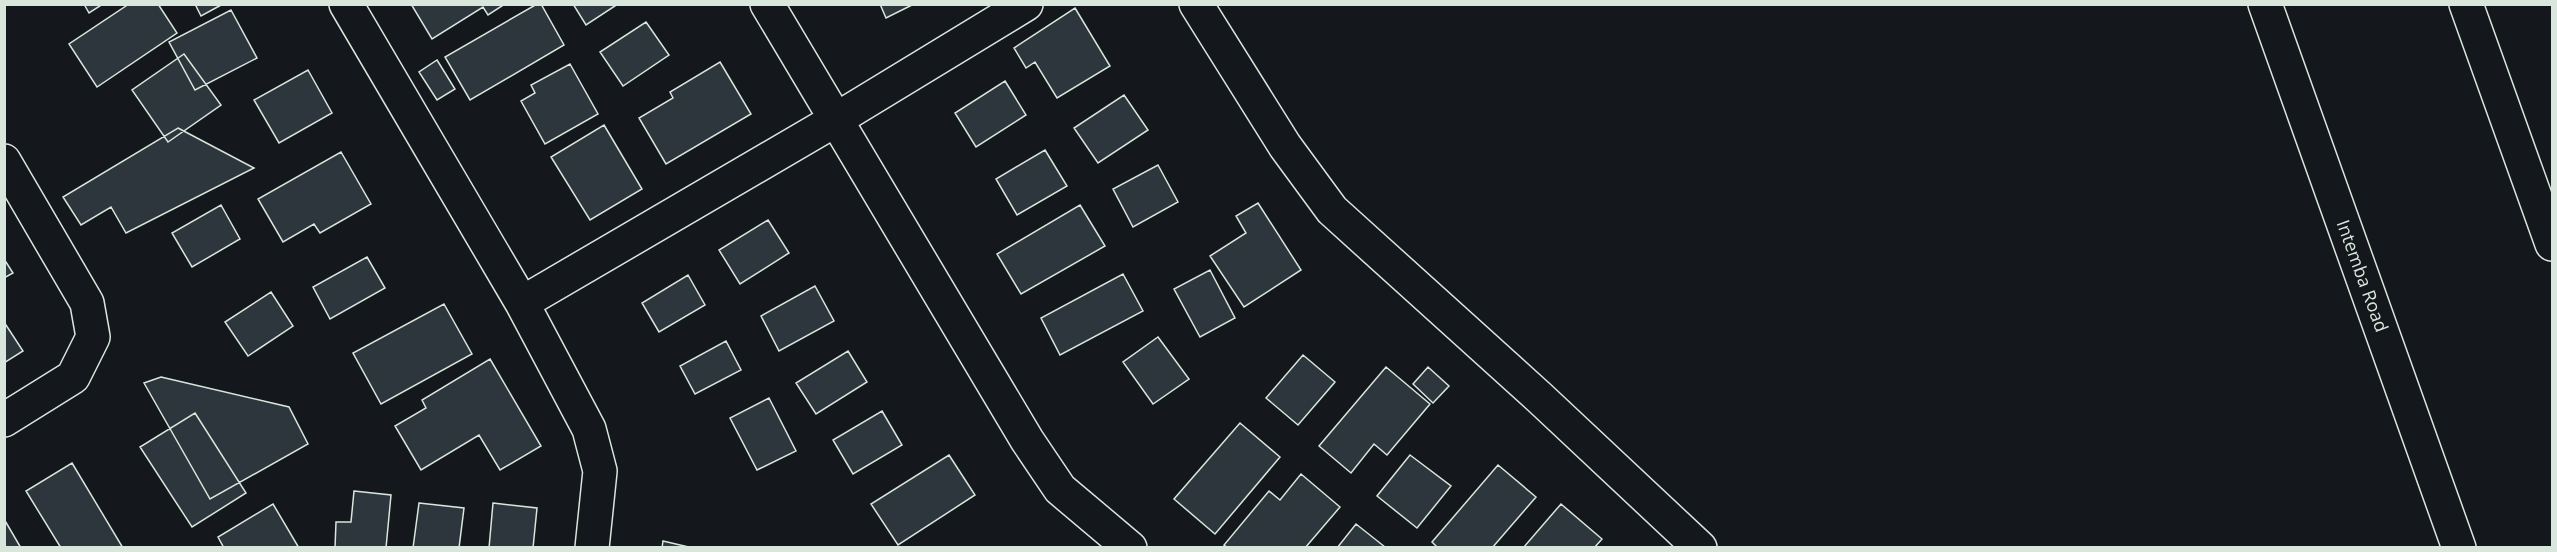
<svg xmlns="http://www.w3.org/2000/svg" width="2557" height="552" font-family="'Open Sans',sans-serif">
<rect width="100%" height="100%" fill="#14181c"/>
<path fill="#2c363c" stroke="#d8e6dc" stroke-width="1.5" d="M84,4H103L89,13Z
M129,4H158L177,33L97,87L69,44Z
M195,4H223L201,16Z
M411,4H505L488,15L483,7L432,39Z
M537,4H541L564,45L470,100L445,57Z
M573,4H618L586,25Z
M880,4H914L886,18Z
M1075,8L1110,66L1057,98L1035,62L1026,68L1014,48Z
M231,10L257,58L195,90L169,42Z
M646,22L669,55L623,86L600,52Z
M184,54L221,105L168,142L132,90Z
M437,60L455,89L437,100L419,72Z
M720,62L751,114L666,164L639,118L673,98L670,92Z
M570,64L598,114L545,144L521,101L535,93L531,85Z
M308,70L332,113L279,143L254,100Z
M1005,81L1026,115L976,147L955,113Z
M1124,95L1148,130L1098,163L1074,128Z
M604,125L642,189L590,220L551,157Z
M178,128L254,168L126,233L111,207L81,225L63,197Z
M1045,150L1067,186L1017,215L996,179Z
M341,152L371,204L320,233L314,224L283,242L258,199Z
M1158,165L1178,202L1133,227L1113,189Z
M1258,203L1301,270L1244,307L1210,256L1246,233L1236,216Z
M221,205L240,239L192,267L172,233Z
M1080,205L1105,246L1021,294L997,254Z
M768,220L789,253L740,284L719,250Z
M367,257L385,288L330,319L313,287Z
M4,259L13,273L4,278Z
M1210,270L1235,318L1200,337L1174,289Z
M1123,274L1143,311L1060,355L1041,318Z
M688,275L705,305L659,332L642,303Z
M815,286L834,321L779,351L761,316Z
M271,292L293,326L248,356L225,322Z
M444,304L472,354L381,404L353,353Z
M4,322L23,351L4,363Z
M1158,337L1189,379L1153,404L1123,362Z
M726,341L741,370L695,394L680,366Z
M848,351L867,382L816,414L796,383Z
M1303,355L1335,382L1298,425L1266,398Z
M490,359L541,446L500,470L479,435L421,470L395,426L426,408L422,400Z
M1386,367L1430,404L1387,455L1374,444L1351,473L1319,446Z
M1428,367L1449,386L1433,403L1413,384Z
M161,377L289,407L308,444L210,499L144,383Z
M769,398L796,451L757,470L730,418Z
M882,411L902,445L853,474L833,440Z
M195,413L246,493L192,527L140,447Z
M1240,423L1280,457L1215,534L1174,499Z
M949,455L975,495L898,545L871,504Z
M1410,455L1451,486L1417,528L1377,496Z
M72,463L123,548H61L26,491Z
M1498,465L1536,497L1492,548H1438L1432,542Z
M1301,474L1340,507L1305,548H1228L1224,545L1269,491L1280,500Z
M354,491L391,495L386,548H335L336,522H351Z
M419,503L464,508L459,548H413Z
M493,503L537,508L533,548H489Z
M273,504L299,548H224L218,537Z
M1561,504L1602,539L1594,548H1523Z
M4,519L21,548H4Z
M1356,524L1385,547V548H1337Z
M663,541L693,548H662Z"/>
<g fill="none" stroke-linecap="round" stroke-linejoin="round">
<g stroke="#d8e6dc" stroke-width="36">
<path id="minor" d="M346,4L522,303L589,429L600,471L592,548
M767,4L1027,440L1060,489L1130,548
M1196,4L1285,146L1332,210L1540,398L1700,548
M2466,4L2552,244
M4,161L87,303L93,337L73,377L4,420
M522,303L837,119L1026,4"/>
</g>
<g stroke="#d8e6dc" stroke-width="36">
<path id="tertiary" d="M2265,4L2459,548"/>
</g>
<use href="#minor" stroke="#14181c" stroke-width="33"/>
<use href="#tertiary" stroke="#14181c" stroke-width="33"/>
</g>
<g text-anchor="middle" stroke-width="4.5" stroke-linejoin="round" paint-order="stroke">
<g font-size="18" fill="#d8e6dc" stroke="#14181c">
<text transform="translate(2362 276) rotate(70)" y="6">Intemba Road</text>
</g>
</g>
<rect width="2557" height="552" fill="none" stroke="#d8e6dc" stroke-width="12"/>
</svg>
